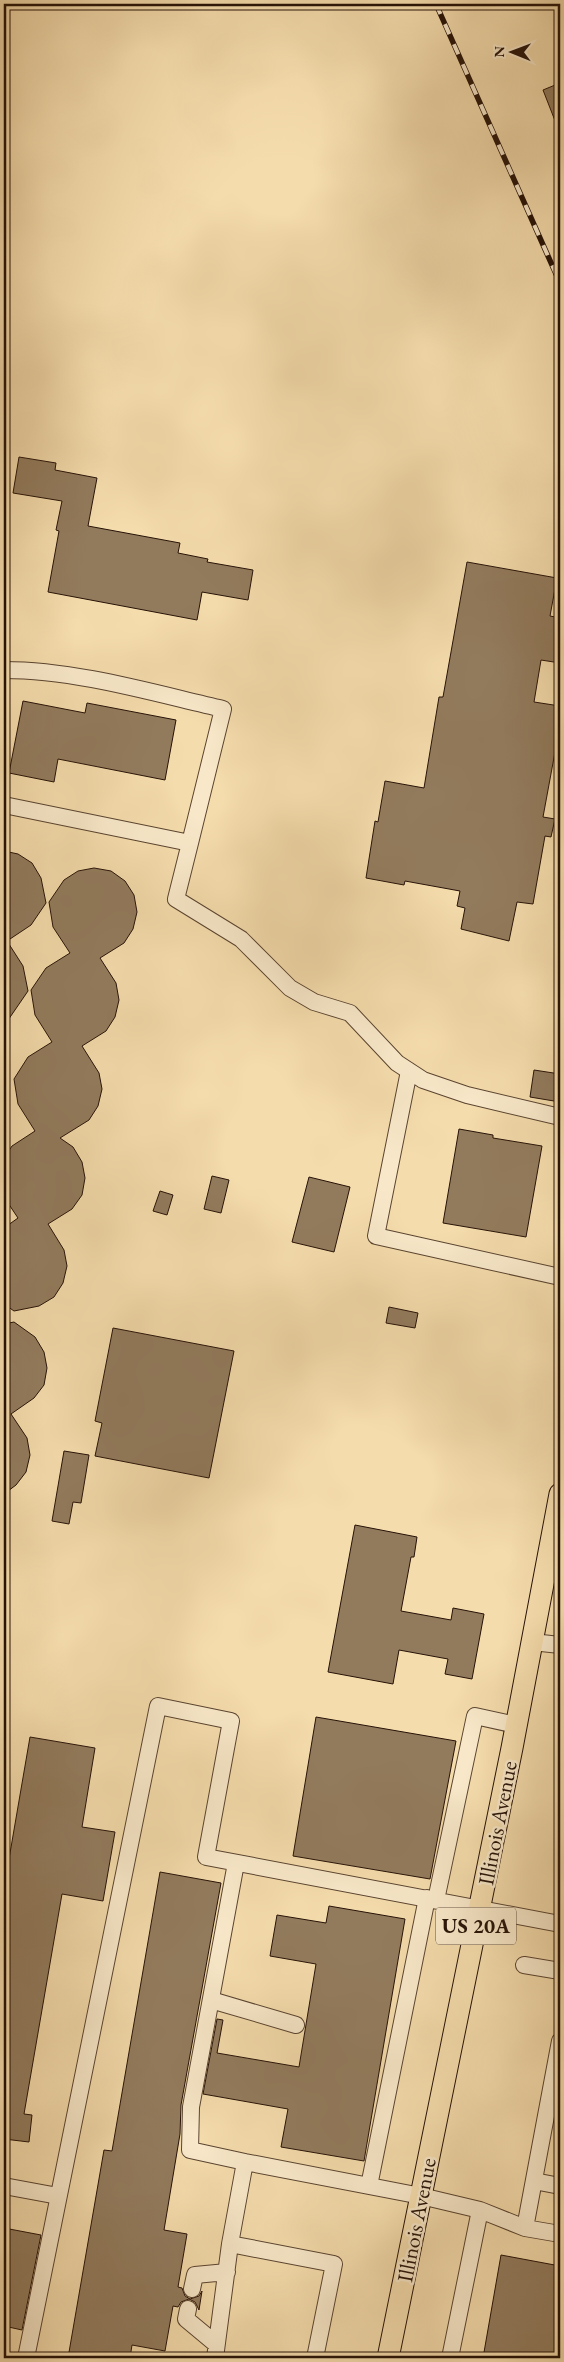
<svg xmlns="http://www.w3.org/2000/svg" width="564" height="2362" font-family="'EB Garamond',serif">
<rect width="100%" height="100%" fill="#f5dcac"/>
<filter id="stains"><feTurbulence type="fractalNoise" baseFrequency=".004" numOctaves="4"/><feColorMatrix values="0 0 0 0 .2 0 0 0 0 .09 0 0 0 0 .02 0 0 0 .5 -.17"/></filter>
<radialGradient id="worn" r=".72"><stop offset=".6" stop-color="#630" stop-opacity="0"/><stop offset="1" stop-color="#630" stop-opacity=".3"/></radialGradient>
<path fill="#927b5d" stroke="#261207" d="M560,83V131H559L543,90Z
M19,457L56,463L55,470L97,478L88,526L180,543L178,553L208,559L207,562L253,570L248,600L202,592L197,620L48,592L59,531L56,530L62,501L13,493Z
M467,562L557,578L550,616L560,618V663L541,660L534,702L560,706V725L543,817L555,819L551,837L545,836L533,904L517,902L509,941L461,929L465,908L457,906L460,891L405,881L404,885L366,878L375,821L378,822L385,781L424,788L439,697H443Z
M23,701L85,713L87,703L176,720L165,780L58,759L54,782L9,773Z
M4,851L18,854L32,863L41,878L46,903L31,925L7,941L23,966L28,991L4,1026Z
M94,868L111,871L125,881L134,895L137,912L133,929L124,943L100,958L116,983L119,1000L115,1017L106,1031L82,1046L99,1073L102,1089L98,1106L89,1120L60,1138L73,1147L82,1162L85,1178L82,1195L72,1209L48,1224L64,1250L67,1266L63,1283L54,1297L39,1306L14,1311L4,1304V1228L18,1218L4,1197V1158L12,1146L35,1131L18,1104L14,1079L28,1057L52,1042L35,1015L31,990L46,968L70,953L53,927L49,902L64,880L78,871Z
M534,1070L560,1074V1102L530,1097Z
M459,1129L493,1135V1138L542,1146L526,1237L443,1223Z
M212,1176L229,1180L221,1213L204,1209Z
M309,1177L350,1187L334,1252L292,1242Z
M160,1191L173,1195L167,1215L153,1211Z
M389,1307L418,1313L415,1328L386,1323Z
M14,1322L35,1337L44,1352L47,1368L44,1385L34,1398L11,1414L27,1438L30,1455L26,1472L16,1485L4,1494V1324Z
M113,1328L234,1351L209,1478L95,1456L102,1423L95,1421Z
M64,1451L89,1455L81,1503L73,1502L69,1524L52,1521Z
M355,1525L417,1537L414,1557H411L401,1611L451,1620L453,1608L484,1614L472,1679L445,1674L448,1659L399,1650L393,1684L328,1672Z
M316,1717L456,1741L430,1879L293,1856Z
M30,1737L95,1748L82,1827L115,1832L103,1901L62,1894L24,2114L32,2115L29,2142L4,2139V1888Z
M160,1872L221,1883L181,2105L180,2134L164,2230L187,2234L178,2287L182,2288L185,2296L190,2299L199,2296L202,2291L199,2310L195,2302L189,2299L181,2302L178,2307L173,2306L165,2351L132,2345L130,2358H68L104,2150L112,2151Z
M329,1906L405,1919L364,2161L281,2147L288,2109L203,2094L217,2019L223,2020L217,2053L299,2067L316,1964L270,1956L277,1915L326,1923Z
M4,2228L41,2235L22,2330L4,2326Z
M501,2255L560,2266V2358H483Z"/>
<g fill="none" stroke-linecap="round" stroke-linejoin="round">
<g stroke="#5a4430" stroke-width="18">
<path id="minor" d="M4,670C76,670 153,693 223,709L190,843L4,805
M190,843L176,899L241,939L290,988L314,1002L350,1013L397,1063L423,1080L467,1095L560,1117
M409,1071L376,1236L560,1277
M532,1642L560,1645
M236,1863L191,2107L190,2150L245,2162
M436,1900L475,1716L516,1725
M524,1965L560,1971
M211,2000L296,2025
M534,2181L560,2186
M4,2186L58,2196
M369,2186L427,1898
M480,2210L525,2228L560,2234
M525,2228L560,2041
M230,2244L334,2264L315,2358
M192,2289L195,2275L227,2272
M188,2309L186,2319L216,2344
M26,2358L158,1706L231,1721L206,1857L560,1924
M215,2358L230,2244L245,2162L421,2196L480,2210L450,2358"/>
</g>
<g stroke="#261207" stroke-width="23">
<path id="major" d="M388,2358L512,1748L560,1494"/>
</g>
<use href="#minor" stroke="#f8e8c9" stroke-width="16"/>
<use href="#major" stroke="#f5dcac" stroke-width="21"/>
<g stroke="#261207" stroke-width="5.5">
<path id="rail" d="M436,4L560,283"/>
</g>
<use href="#rail" stroke="#f8e8c9" stroke-width="4" stroke-dasharray="11" stroke-linecap="butt"/>
</g>
<g text-anchor="middle" stroke-width="5" stroke-linejoin="round" paint-order="stroke">
<rect fill="#f8e8c9" stroke="#655241" stroke-width="1" x="436" y="1907.5" width="80" height="37" rx="4"/>
<g font-size="21" font-weight="bold" fill="#261207">
<text x="476" y="1933">US 20A</text>
</g>
<g font-size="22" fill="#261207" stroke="#f8e8c9">
<text transform="translate(497 1823) rotate(-79)" y="8">Illinois Avenue</text>
<text transform="translate(416 2220) rotate(-79)" y="8">Illinois Avenue</text>
</g>
</g>
<rect width="564" height="2362" fill="none" stroke="#f5dcac" stroke-width="20"/>
<rect x="5" y="5" width="554" height="2352" fill="none" stroke="#261207" stroke-width="2.5"/>
<rect x="10" y="10" width="544" height="2342" fill="none" stroke="#261207"/>
<g transform="translate(512 52) rotate(271)" stroke="#f8e8c9" stroke-width="4" paint-order="stroke">
<path d="M0-4L9 19L0 12L-9 19Z" fill="#261207"/>
<text y="-8" font-size="14" font-weight="bold" text-anchor="middle" fill="#261207">N</text>
</g>
<rect width="100%" height="100%" filter="url(#stains)"/>
<rect width="100%" height="100%" fill="url(#worn)"/>
</svg>
